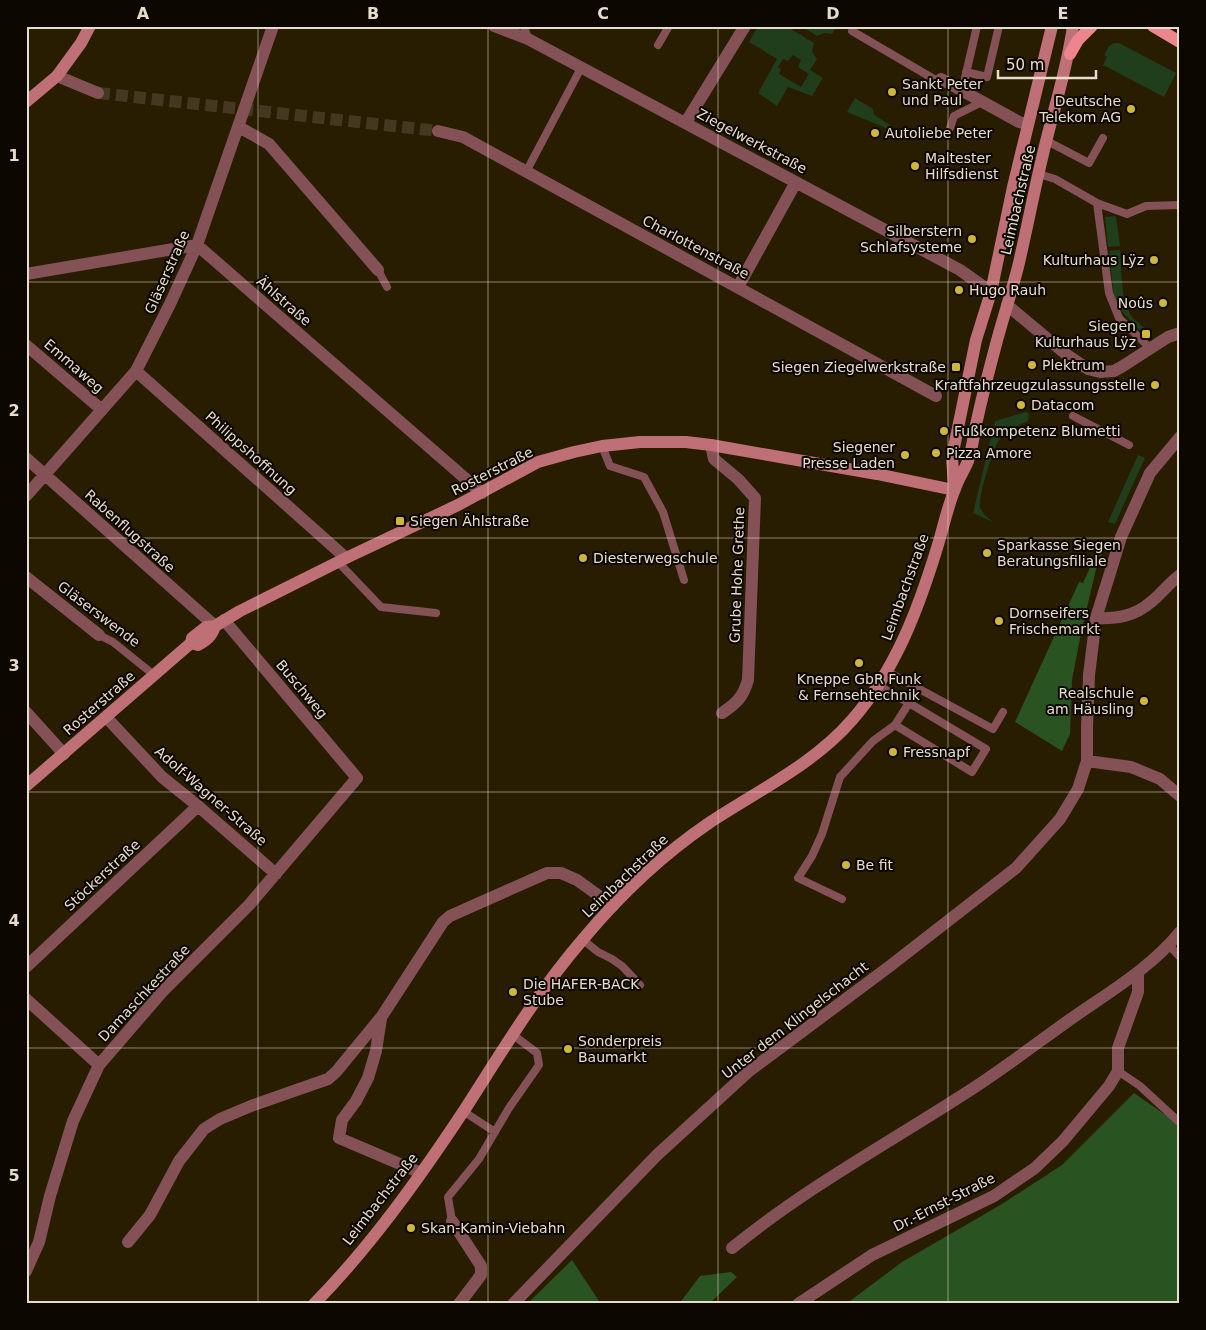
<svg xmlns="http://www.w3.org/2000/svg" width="1206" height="1330" font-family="'DejaVu Sans',sans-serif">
<rect width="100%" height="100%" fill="#281c01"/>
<path fill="#213e1c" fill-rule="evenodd" d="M758,26H786L814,43L812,52L817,59L810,70L823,78L812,96L788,87L777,106L758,93L777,59L749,42ZM793,55L801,60L798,67L809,74L801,87L779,74L781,69L778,67L783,59L788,61Z
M801,26H835L836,27L832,34L824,33L817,36Z
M1114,43H1119L1176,73L1164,97L1103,65L1107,57L1104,55L1109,46Z
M855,98L873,109L874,115L890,125L888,129L847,112Z
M1116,216L1120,246L1108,247L1105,217Z
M1120,250C1122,271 1120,295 1130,314C1134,321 1142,324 1147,331L1145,335H1142L1141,332L1118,307L1114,298L1109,251Z
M1026,412L1029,414L1028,421C1017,426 1007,430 999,440C993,448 978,498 980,507C982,514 988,518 993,522L973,513L995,421Z
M1138,455L1145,458L1115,524L1108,522Z"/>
<path fill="#2a5322" d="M1102,541L1107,544L1098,561L1081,633L1072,680L1070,734L1062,751L1015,722L1079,582L1083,583Z
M1134,1093L1180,1125V1304H846L902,1262L1002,1204L1062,1165Z
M572,1260L601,1304H527Z
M731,1272L737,1277L709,1304H679L700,1276Z"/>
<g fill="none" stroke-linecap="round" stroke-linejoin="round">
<path stroke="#443920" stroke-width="12" stroke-dasharray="12 6" stroke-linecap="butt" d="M98,93L438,131"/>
<path stroke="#845256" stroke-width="8" d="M524,26L528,39
M852,31L934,79H941
M658,45L669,26
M966,72L987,77L999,26
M962,91L977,26
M950,128L954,116L982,102
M1047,141L1089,163L1103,138
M526,172L581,68
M1039,174L1055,179L1097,203L1109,293L1119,318L1151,349
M1097,203L1127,214L1146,206L1180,205
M378,270L387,287
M1073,416L1129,445
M602,446L610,466L644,477L663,512L684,580
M338,562L381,607L436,613
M99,635L113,642L154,675
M888,672L993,729L1003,712
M895,725L972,772L986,749L909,703
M842,899L798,878L812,856L822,834L840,777L873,741L895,725L909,703L879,686
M582,939L598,952L612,959L622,966L640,985
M1169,945L1180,957
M1118,1071L1140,1086L1178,1121
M463,1111L495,1132
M452,1221L448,1197L479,1159L509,1108L539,1065L537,1053L512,1034"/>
<path stroke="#845256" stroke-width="12" d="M494,26L528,39L960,270L991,292
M57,76L98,93
M941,79L1019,122L1027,124
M686,122L745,26
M239,127L269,144L378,270
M438,131L463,137L936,396
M197,245L482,493
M26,274L197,245
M738,287L796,182
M1007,305L1067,355L1088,369L1100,372L1114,371L1123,366L1168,337L1180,333
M26,345L102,410
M136,371L346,558
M711,445L714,459L738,479L755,498L748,680C743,697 737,703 722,713
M26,458L215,626
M26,496L136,371L170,304L197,245L273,26
M26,577L99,635
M1096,618C1117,619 1135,616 1151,602C1161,594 1169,583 1180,575
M26,712L64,754
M106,717L162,777L198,806L276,874
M1087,761L1131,767L1160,779L1180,796
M26,967L198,806
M26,999L99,1065
M381,1018L376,1051L368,1078L356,1101L342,1120L339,1138L421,1173
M452,1221L481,1266V1275L459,1304
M128,1242L150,1215L179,1161L204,1129L220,1119L251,1106L328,1079L336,1072L382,1016L443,922L450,916L547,873H561L577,880L613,906
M732,1248C808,1186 894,1140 975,1087C1007,1066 1037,1043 1068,1021C1106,994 1150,969 1180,932
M26,1271L39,1242L50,1196L73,1121L99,1065L162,992L249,905L357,778L224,620
M513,1304L657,1155L748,1072L890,966L1016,868L1060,819L1078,789L1087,761V727L1089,675L1096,618L1110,573L1121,537L1150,473L1180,437
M798,1304L872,1255L994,1196L1035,1168L1063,1141L1109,1086L1118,1071V1048L1138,992V972"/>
<path stroke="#bf6f76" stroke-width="12" d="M26,102L57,76L81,43L90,26
M954,487L952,457L976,340L991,292L1013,187L1052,26
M191,643L198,645C207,640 212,636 215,626
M26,786L191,643L192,638L206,627L215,626L240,611L346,558L458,505L538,462L574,452L602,446L640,442H686L711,445L877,474L954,490
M314,1304C371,1246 420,1177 465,1109C503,1050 538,991 584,938C620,895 662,855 709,823C757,791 813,765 852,720C895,671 918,610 937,548C943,529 947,508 955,489C958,479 964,471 968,461C973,447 974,431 978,416C983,393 989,371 995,348C1002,321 1011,294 1018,267C1027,229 1034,191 1043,154C1053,111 1067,70 1073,26"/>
<path stroke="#ed858f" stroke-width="12" d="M1153,26L1180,42
M1070,54L1078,40L1092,26"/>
</g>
<path fill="none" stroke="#e6ddcd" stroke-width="1" stroke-opacity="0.55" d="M258,26V1304M488,26V1304M718,26V1304M948,26V1304M26,282H1180M26,538H1180M26,792H1180M26,1048H1180"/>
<g fill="#cfb837" stroke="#0d0701" stroke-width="2">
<circle cx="892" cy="92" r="5"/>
<circle cx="1131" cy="109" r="5"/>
<circle cx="875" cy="133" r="5"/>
<circle cx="915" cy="166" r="5"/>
<circle cx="972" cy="239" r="5"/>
<circle cx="1154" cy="260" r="5"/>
<circle cx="959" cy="290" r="5"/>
<circle cx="1163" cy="303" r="5"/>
<rect x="1141" y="329" width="10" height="10" rx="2.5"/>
<circle cx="1032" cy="365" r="5"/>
<rect x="951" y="362" width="10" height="10" rx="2.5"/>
<circle cx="1155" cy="385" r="5"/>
<circle cx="1021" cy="405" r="5"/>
<circle cx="944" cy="431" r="5"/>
<circle cx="936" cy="453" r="5"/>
<circle cx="905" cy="455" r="5"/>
<rect x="395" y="516" width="10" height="10" rx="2.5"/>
<circle cx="987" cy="553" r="5"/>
<circle cx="583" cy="558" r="5"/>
<circle cx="999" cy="621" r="5"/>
<circle cx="859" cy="663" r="5"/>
<circle cx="1144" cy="701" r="5"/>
<circle cx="893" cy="752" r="5"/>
<circle cx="846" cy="865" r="5"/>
<circle cx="513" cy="992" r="5"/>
<circle cx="568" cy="1049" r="5"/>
<circle cx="411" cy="1228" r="5"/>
</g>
<g text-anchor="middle" stroke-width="4" stroke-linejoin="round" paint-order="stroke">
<g font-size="14" fill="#e6ddcd" stroke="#0d0701" text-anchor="start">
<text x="902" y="89">Sankt Peter<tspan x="902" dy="16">und Paul</tspan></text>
<text x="1121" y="106" text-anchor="end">Deutsche<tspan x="1121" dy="16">Telekom AG</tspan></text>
<text x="885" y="138">Autoliebe Peter</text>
<text x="925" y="163">Maltester<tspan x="925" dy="16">Hilfsdienst</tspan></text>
<text x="962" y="236" text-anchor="end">Silberstern<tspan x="962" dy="16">Schlafsysteme</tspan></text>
<text x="1144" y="265" text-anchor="end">Kulturhaus Lÿz</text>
<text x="969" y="295">Hugo Rauh</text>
<text x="1153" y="308" text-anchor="end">Noûs</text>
<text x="1136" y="331" text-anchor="end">Siegen<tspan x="1136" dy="16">Kulturhaus Lÿz</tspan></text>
<text x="1042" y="370">Plektrum</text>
<text x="946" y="372" text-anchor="end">Siegen Ziegelwerkstraße</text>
<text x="1145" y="390" text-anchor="end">Kraftfahrzeugzulassungsstelle</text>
<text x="1031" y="410">Datacom</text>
<text x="954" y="436">Fußkompetenz Blumetti</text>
<text x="895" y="452" text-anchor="end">Siegener<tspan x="895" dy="16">Presse Laden</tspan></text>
<text x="946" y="458">Pizza Amore</text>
<text x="410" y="526">Siegen Ählstraße</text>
<text x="997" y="550">Sparkasse Siegen<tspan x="997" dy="16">Beratungsfiliale</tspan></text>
<text x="593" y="563">Diesterwegschule</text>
<text x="1009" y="618">Dornseifers<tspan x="1009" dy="16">Frischemarkt</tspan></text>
<text x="859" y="684" text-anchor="middle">Kneppe GbR Funk<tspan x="859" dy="16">&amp; Fernsehtechnik</tspan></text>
<text x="1134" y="698" text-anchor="end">Realschule<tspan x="1134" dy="16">am Häusling</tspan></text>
<text x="903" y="757">Fressnapf</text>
<text x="856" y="870">Be fit</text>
<text x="523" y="989">Die HAFER-BACK<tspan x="523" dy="16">Stube</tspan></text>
<text x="578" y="1046">Sonderpreis<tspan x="578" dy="16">Baumarkt</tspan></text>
<text x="421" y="1233">Skan-Kamin-Viebahn</text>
</g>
<g font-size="14" fill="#e6ddcd" stroke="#0d0701">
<text transform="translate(752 141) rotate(28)" y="5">Ziegelwerkstraße</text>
<text transform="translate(1018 200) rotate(-77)" y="5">Leimbachstraße</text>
<text transform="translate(696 247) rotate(28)" y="5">Charlottenstraße</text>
<text transform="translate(167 272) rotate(-66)" y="5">Gläserstraße</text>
<text transform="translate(284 301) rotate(41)" y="5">Ählstraße</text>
<text transform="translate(74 366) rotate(41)" y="5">Emmaweg</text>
<text transform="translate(251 453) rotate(42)" y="5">Philippshoffnung</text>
<text transform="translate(492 471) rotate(-27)" y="5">Rosterstraße</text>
<text transform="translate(130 531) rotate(42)" y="5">Rabenflugstraße</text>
<text transform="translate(737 575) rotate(-88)" y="5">Grube Hohe Grethe</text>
<text transform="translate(905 587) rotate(-70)" y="5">Leimbachstraße</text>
<text transform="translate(99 614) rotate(37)" y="5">Gläserswende</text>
<text transform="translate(302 689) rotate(50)" y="5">Buschweg</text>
<text transform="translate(99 703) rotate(-41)" y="5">Rosterstraße</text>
<text transform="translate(211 796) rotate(41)" y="5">Adolf-Wagner-Straße</text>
<text transform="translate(102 875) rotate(-43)" y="5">Stöckerstraße</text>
<text transform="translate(625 876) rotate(-44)" y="5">Leimbachstraße</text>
<text transform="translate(144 993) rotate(-47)" y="5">Damaschkestraße</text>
<text transform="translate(795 1020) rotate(-38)" y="5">Unter dem Klingelschacht</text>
<text transform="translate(380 1199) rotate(-52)" y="5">Leimbachstraße</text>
<text transform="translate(944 1202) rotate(-27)" y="5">Dr.-Ernst-Straße</text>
</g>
</g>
<rect width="1206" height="1330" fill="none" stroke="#0d0701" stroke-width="55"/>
<path d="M998 70v8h98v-8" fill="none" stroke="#e6ddcd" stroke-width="2.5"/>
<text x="1006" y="70" font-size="15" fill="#e6ddcd" stroke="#0d0701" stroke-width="4" paint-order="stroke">50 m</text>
<rect x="28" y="28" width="1150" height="1274" fill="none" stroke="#e6ddcd" stroke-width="2"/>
<g font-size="16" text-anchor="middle" font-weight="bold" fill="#e6ddcd">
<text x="143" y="19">A</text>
<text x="373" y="19">B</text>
<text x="603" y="19">C</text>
<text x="833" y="19">D</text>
<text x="1063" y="19">E</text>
<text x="14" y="161">1</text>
<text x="14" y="416">2</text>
<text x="14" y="671">3</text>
<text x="14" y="926">4</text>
<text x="14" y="1181">5</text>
</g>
</svg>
